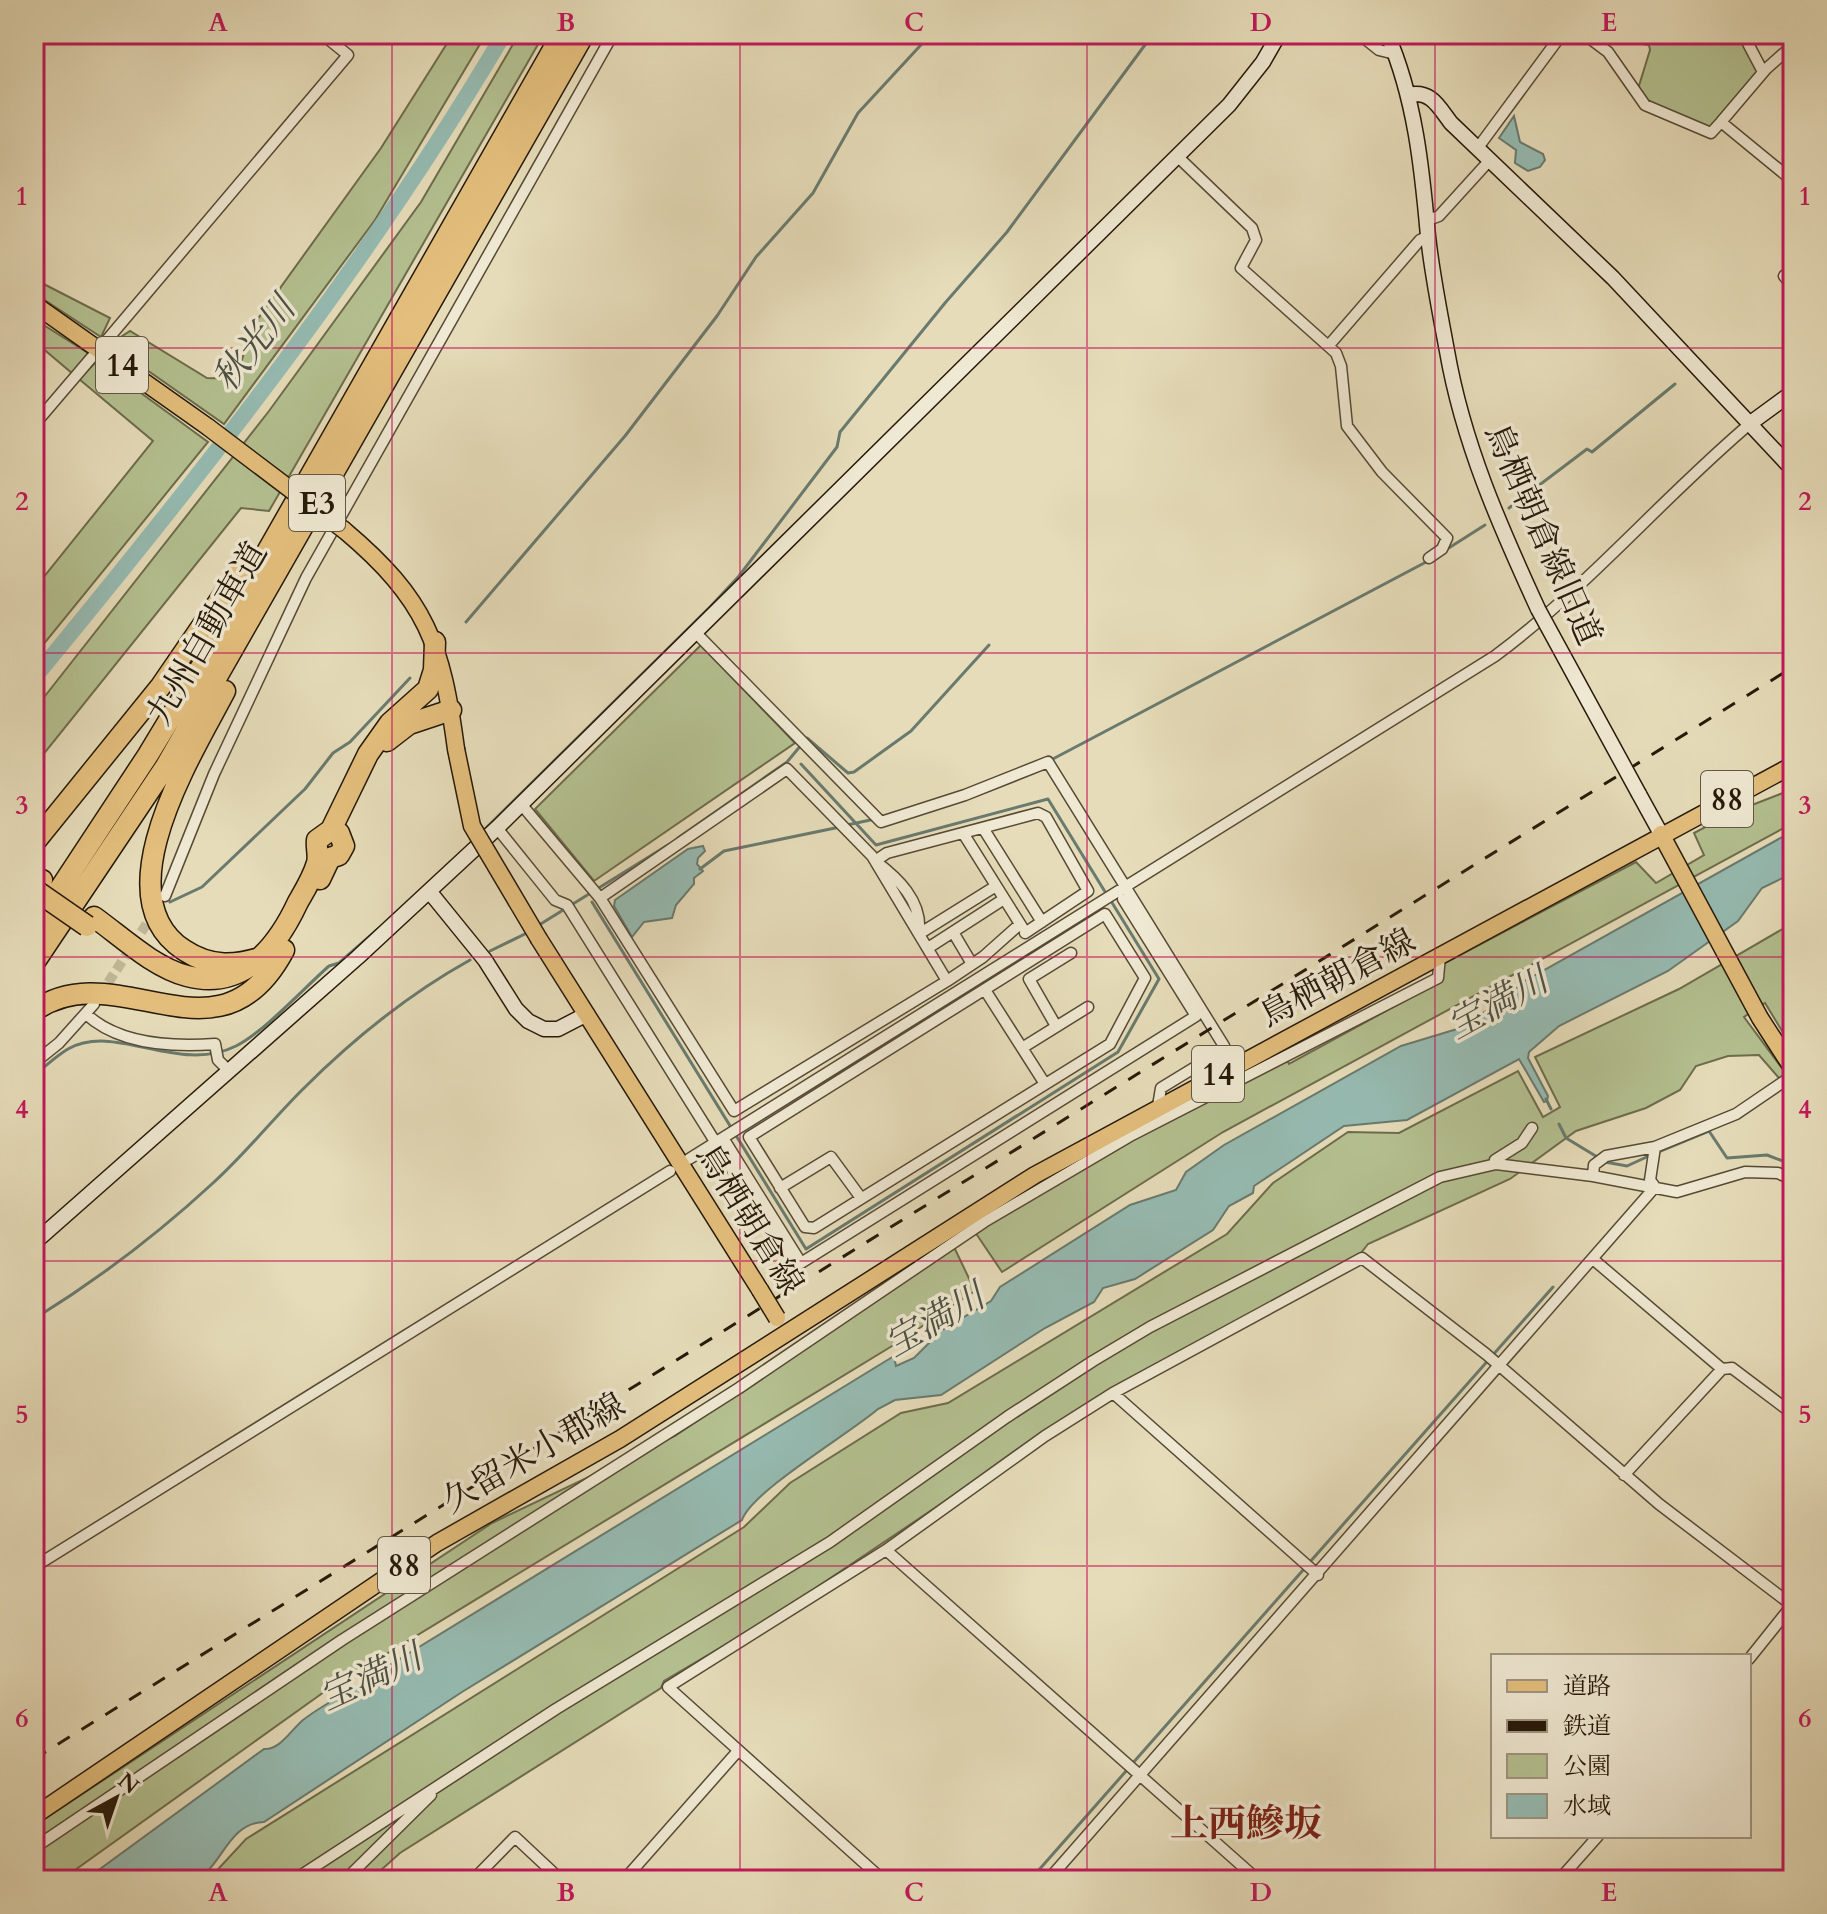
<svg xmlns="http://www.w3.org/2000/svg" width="1827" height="1914" font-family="Cardo,'Noto Serif JP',serif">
<rect width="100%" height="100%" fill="#e6dcb9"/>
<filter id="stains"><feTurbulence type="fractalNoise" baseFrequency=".0025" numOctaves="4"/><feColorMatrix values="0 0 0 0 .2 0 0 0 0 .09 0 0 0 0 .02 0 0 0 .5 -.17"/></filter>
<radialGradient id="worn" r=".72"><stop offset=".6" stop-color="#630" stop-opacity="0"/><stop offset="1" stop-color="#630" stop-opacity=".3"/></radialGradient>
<path fill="#b4c090" stroke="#6d6c4c" stroke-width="2" d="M453,34H486L375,220L224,424L110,344L130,331L207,378L236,379L252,327L381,148Z
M519,34H544L269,511L241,508L34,766V710L269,411L421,202Z
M1589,34H1740L1759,71L1712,129L1643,100L1638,89L1650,50L1649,45L1608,38L1601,43Z
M34,279L110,318L101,337L34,293Z
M34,319L88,353L73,374L34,341Z
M97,361L208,442L34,656V589L153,441L79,379Z
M701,645L795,743L594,881L535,809Z
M1793,789V823L1223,1132L1002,1272L975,1232L1064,1167L1280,1048L1289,1064L1439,982L1443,964L1636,862L1656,883L1704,855L1694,833L1734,812Z
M1793,923V1019L1789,1023L1793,1028V1049L1765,1003L1744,1017L1793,1083V1102L1779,1078L1759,1055L1728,1056L1696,1066L1680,1090L1646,1108L1576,1131L1510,1179L1368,1244L1361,1253L1106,1393L771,1618L664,1681L661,1688L400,1853L370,1880H208L246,1839L744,1527L790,1483L901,1413L948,1403L1227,1234L1273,1183L1348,1132L1399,1133L1518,1071L1543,1117L1560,1107L1535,1057L1679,989Z
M954,1247L975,1291L897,1343L324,1692L61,1880H34V1826L492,1523L675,1436Z"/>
<path fill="#96bbb2" stroke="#697a6e" stroke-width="2" d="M1514,116L1520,142L1543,154L1545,160L1540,167L1528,171L1515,163L1516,150L1499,138Z
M1793,831V873L1762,888L1738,921L1668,971L1559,1026L1529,1052L1528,1058L1548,1096L1547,1101L1544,1102L1519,1059L1407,1120L1344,1126L1254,1186L1253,1193L1229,1206L1213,1230L1135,1279L1103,1288L1094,1302L1045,1328L941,1395L895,1400L878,1409C849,1434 752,1491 742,1520L462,1692L264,1822C226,1823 222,1871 193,1880C177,1885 106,1880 85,1880L264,1749C280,1750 291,1730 303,1720C330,1699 361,1687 388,1666L894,1356L896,1366L914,1358L942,1330L991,1301L1000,1287L1130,1205L1176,1190L1186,1172L1224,1145L1401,1046L1457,1029L1510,996L1521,983Z
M703,846L705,851L698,858L697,864L703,871L694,878V884L676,905L672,918L644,922L632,937L614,906L615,900L688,849Z"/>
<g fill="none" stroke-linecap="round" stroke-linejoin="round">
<path stroke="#697a6e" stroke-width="3" d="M1509,508L1587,449L1592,452L1675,384
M1444,551L1485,525
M466,622L625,436L717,316L756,257L813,193L858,113L931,34
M1049,761L1428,561
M801,764L876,845L1048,799L1107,895
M847,825L875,819
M483,831L710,607L739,576L837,447L840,432L945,303L1007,232L1153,34
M678,838L787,762L807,738L848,773L854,772L911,731L989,645
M700,869L724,851L840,827
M170,902L202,887L305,789L333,753L350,742L410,678
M592,902L806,1249L1118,1052L1159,979L1111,901
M539,925L668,845
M490,951L529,932
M34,1075C45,1067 56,1056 68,1049C116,1022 178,1075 236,1046C264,1032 304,988 329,966L339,963L378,929
M1546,1099L1551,1109
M1559,1124L1566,1138L1599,1158
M1658,1152L1709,1131L1727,1158L1767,1155L1793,1165
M1605,1162L1627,1166L1651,1155
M34,1319C97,1280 159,1233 213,1183C245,1154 272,1120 302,1090C353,1039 407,995 470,960
M1309,1563L1553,1287
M1132,1764L1304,1569
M1030,1880L1127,1770"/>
<path stroke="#96bbb2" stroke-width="16" d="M34,678C203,473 369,263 504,34"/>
<path stroke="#c0b596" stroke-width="10" stroke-dasharray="10 5" stroke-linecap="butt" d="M100,995L155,911"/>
<g stroke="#564a35" stroke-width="13">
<path id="street" d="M1359,34L1379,50L1395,54
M1584,34L1608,52L1645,105L1711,133L1721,122L1793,181
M1743,34L1763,72
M1721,122L1766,69L1793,45
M1477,149L1562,34
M1177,156L1252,228L1256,240L1241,268L1336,353L1341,366L1347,426L1382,472L1447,538L1442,549L1429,558
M1428,220L1439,216L1489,161
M1793,269L1784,276L1793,287
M107,340L348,55L322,34
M1330,344L1420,240L1428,236
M34,425L92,357
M696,633L881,822L965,795L1048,762L1224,1046L1220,1052L1161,1088L1158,1106
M521,804L600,898L734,1111L947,981L983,957L1020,924
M497,828L555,900L567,905L796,1271
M983,828L1042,922
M963,833L1022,927
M165,896L214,774L306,578L613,34
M600,898L787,769L872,856L947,981
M1105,914L1145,978L1110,1044L814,1228L805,1227L749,1137Z
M919,932C922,901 898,878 875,861L887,853L1038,813L1046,817L1088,891L1025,933
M953,932L972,964
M919,934L996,886
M928,948L1004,899
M985,990L1045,1084
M86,1014C118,1044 173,1047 215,1044L218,1060L229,1071
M1056,1026L1029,979L1071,953
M1022,1048L1088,1007
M34,1063L59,1043L94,1004
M723,1138L801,1263L1196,1016L1123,899
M689,1159L1495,656C1588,587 1663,497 1752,422
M1496,1164L1495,1160L1522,1143L1532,1128
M1593,1176L1594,1165L1606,1156L1655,1147
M1655,1187L1650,1180L1655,1147L1736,1114L1786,1080
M780,1188L831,1157L861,1198
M1594,1260L1722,1369L1732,1368L1793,1414
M1113,1393L1318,1575
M1624,1475L1722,1369
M886,1550L1258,1880
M34,1567L670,1171
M1749,1659L1793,1604
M34,1848L342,1640L739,1388L984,1222L1132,1135L1438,978L1440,956
M294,1880L556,1709L830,1542L1007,1417L1093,1361L1150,1327L1440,1177L1496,1164L1593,1176L1677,1192L1745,1172L1778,1173L1793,1180
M345,1880L431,1795
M473,1880L515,1837L561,1880
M624,1880L737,1752
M883,1880L668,1687L886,1550L1045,1436L1113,1393L1362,1258L1486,1354L1659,1504L1793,1606
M1048,1880L1655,1187
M1559,1880L1598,1836"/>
</g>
<g stroke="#261909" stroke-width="17">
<path id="secondary" d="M1387,34C1415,98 1422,168 1428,236C1432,274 1440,313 1447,351C1463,443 1499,524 1538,609
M1408,95C1431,90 1438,106 1451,123L1613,278L1793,470
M1752,422L1793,392
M1639,794L1661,834
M429,891L485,960L516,1009L528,1021L544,1029H558L587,1014
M34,1243L358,957L497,828L1229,105L1263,62L1279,34"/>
</g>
<g stroke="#261909" stroke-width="19">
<path id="primary" d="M34,304L208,427
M344,530C427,600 442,644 456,749
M1661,834L1760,1018L1793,1069
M539,939L760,1290
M34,1816L437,1543L620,1439L1035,1175L1793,765"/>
</g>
<g stroke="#261909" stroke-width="23">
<path id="highway" d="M225,691C194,751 101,896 184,950C211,968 236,966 266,956
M387,741L409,724L451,710
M34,843L161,686L246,562
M34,877L42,880
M320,879L330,858L339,855L344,846L339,833L331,830
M94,917C122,937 153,967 187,976C243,991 277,947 298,902C305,890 313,877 317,863C319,855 316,848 317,840L331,830L368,754L390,723L428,689L434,670L435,642
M34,928L148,755L206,659L562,34
M34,963L166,766L584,34
M34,1011C117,951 218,1074 284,950"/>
</g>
<use href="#street" stroke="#efe8d2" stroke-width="10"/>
<use href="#secondary" stroke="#efe8d2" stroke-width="14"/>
<use href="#primary" stroke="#e3be7c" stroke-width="16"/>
<use href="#highway" stroke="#e3be7c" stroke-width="20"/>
<path stroke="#261909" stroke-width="3" stroke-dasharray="14 14" stroke-linecap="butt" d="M34,1759L1793,667"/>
<g stroke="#261909" stroke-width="17" stroke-linecap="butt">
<path id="secondary-bridge" d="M1538,609L1639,794"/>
</g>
<g stroke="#261909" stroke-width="19" stroke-linecap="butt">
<path id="primary-bridge" d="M208,427L344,530
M456,749L472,826L539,939
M760,1290L777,1318"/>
</g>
<g stroke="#261909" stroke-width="23" stroke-linecap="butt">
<path id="highway-bridge" d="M35,890L87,926"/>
</g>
<use href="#secondary-bridge" stroke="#efe8d2" stroke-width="14"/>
<use href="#primary-bridge" stroke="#e3be7c" stroke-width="16"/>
<use href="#highway-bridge" stroke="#e3be7c" stroke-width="20"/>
</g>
<path fill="none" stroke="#c2185b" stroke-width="2" stroke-opacity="0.55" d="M392,34V1880M740,34V1880M1087,34V1880M1435,34V1880M34,348H1793M34,653H1793M34,957H1793M34,1261H1793M34,1566H1793"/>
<g text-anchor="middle" stroke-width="7" stroke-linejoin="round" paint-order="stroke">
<g fill="#efe8d2" stroke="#625745" stroke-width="2">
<rect x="96" y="337" width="52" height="56" rx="6"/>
<rect x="289" y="475" width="56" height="56" rx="6"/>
<rect x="1701" y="771" width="52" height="56" rx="6"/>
<rect x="1192" y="1046" width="52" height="56" rx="6"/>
<rect x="378" y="1537" width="52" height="56" rx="6"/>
</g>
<g font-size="32" font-weight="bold" fill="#261909">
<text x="122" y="376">14</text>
<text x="317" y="514">E3</text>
<text x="1727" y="810">88</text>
<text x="1218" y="1085">14</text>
<text x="404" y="1576">88</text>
</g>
<g font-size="34" fill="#261909" stroke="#efe8d2">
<text transform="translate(1544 534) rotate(66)" y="12">鳥栖朝倉線旧道</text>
<text transform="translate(206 633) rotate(-60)" y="12">九州自動車道</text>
<text transform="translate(1337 977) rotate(-28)" y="12">鳥栖朝倉線</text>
<text transform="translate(751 1219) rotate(58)" y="12">鳥栖朝倉線</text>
<text transform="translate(533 1452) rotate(-30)" y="12">久留米小郡線</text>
</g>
<g font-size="36" font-style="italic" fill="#4d5244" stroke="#efe8d2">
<text transform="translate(253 343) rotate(-52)" y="13">秋光川</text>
<text transform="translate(1497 1002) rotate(-29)" y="13">宝満川</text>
<text transform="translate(934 1319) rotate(-30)" y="13">宝満川</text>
<text transform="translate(370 1676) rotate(-25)" y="13">宝満川</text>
</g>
<g font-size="38" font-weight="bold" fill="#7a1f14" stroke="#efe8d2">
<text x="1246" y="1836">上西鰺坂</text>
</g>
</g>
<rect width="1827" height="1914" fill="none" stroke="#e6dcb9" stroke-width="88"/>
<rect x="1491" y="1654" width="260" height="184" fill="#efe8d2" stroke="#9f9582" stroke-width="2"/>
<rect x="1507" y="1680" width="40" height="12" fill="#e3be7c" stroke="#9f9582" stroke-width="2"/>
<text x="1563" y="1694" font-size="24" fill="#261909">道路</text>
<rect x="1507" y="1720" width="40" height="12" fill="#261909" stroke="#9f9582" stroke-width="2"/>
<text x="1563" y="1734" font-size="24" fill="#261909">鉄道</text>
<rect x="1507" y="1754" width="40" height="24" fill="#b4c090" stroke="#9f9582" stroke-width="2"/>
<text x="1563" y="1774" font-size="24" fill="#261909">公園</text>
<rect x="1507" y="1794" width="40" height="24" fill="#96bbb2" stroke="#9f9582" stroke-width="2"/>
<text x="1563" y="1814" font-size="24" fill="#261909">水域</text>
<g transform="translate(116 1798) rotate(40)" stroke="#efe8d2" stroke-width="6" paint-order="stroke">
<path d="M0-6L14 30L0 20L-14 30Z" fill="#261909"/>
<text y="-12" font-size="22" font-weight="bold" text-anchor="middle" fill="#261909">N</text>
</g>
<rect x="44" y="44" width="1739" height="1826" fill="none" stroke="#c2185b" stroke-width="3"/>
<g font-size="26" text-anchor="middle" font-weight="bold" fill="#c2185b">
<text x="218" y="31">A</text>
<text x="566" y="31">B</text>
<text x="914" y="31">C</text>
<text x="1261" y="31">D</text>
<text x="1609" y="31">E</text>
<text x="22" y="205">1</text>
<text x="1805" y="205">1</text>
<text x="22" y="510">2</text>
<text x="1805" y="510">2</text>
<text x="22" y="814">3</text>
<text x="1805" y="814">3</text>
<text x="22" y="1118">4</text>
<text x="1805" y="1118">4</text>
<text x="22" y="1423">5</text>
<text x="1805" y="1423">5</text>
<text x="22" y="1727">6</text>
<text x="1805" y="1727">6</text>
<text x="218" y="1901">A</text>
<text x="566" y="1901">B</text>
<text x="914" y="1901">C</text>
<text x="1261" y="1901">D</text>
<text x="1609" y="1901">E</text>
</g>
<rect width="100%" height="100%" filter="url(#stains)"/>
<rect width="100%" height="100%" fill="url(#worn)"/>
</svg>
